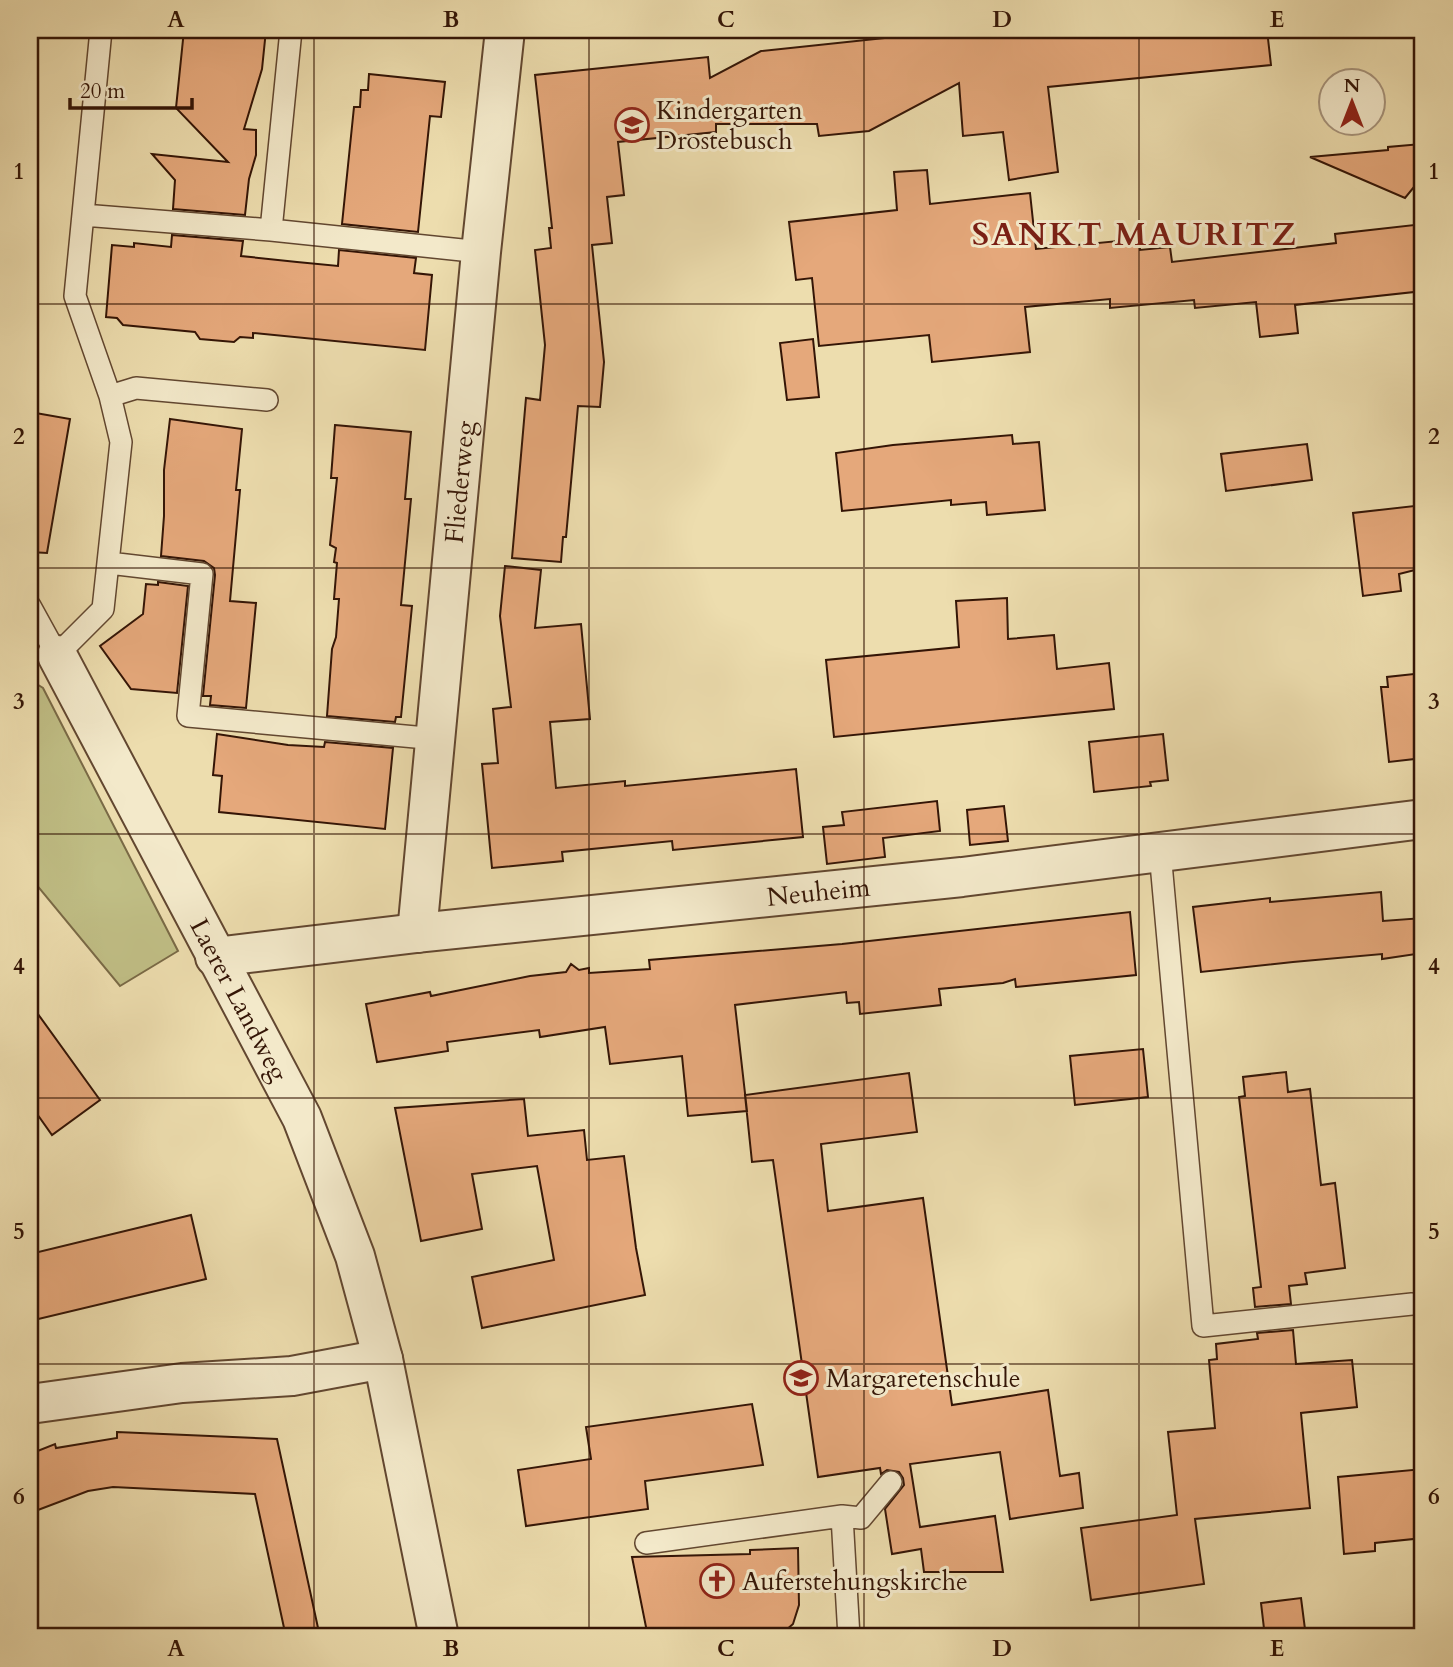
<svg xmlns="http://www.w3.org/2000/svg" width="1453" height="1667" font-family="Cardo,serif">
<rect width="100%" height="100%" fill="#edddae"/>
<filter id="stains"><feTurbulence type="fractalNoise" baseFrequency=".00286" numOctaves="4"/><feColorMatrix values="0 0 0 0 .2 0 0 0 0 .09 0 0 0 0 .02 0 0 0 .5 -.17"/></filter>
<radialGradient id="worn" r=".72"><stop offset=".6" stop-color="#630" stop-opacity="0"/><stop offset="1" stop-color="#630" stop-opacity=".3"/></radialGradient>
<path fill="#c0be85" stroke="#7a6a46" stroke-width="2" d="M30,680L43,688L178,951L120,986L30,877Z"/>
<path fill="#e5a87b" stroke="#341506" stroke-width="2" d="M184,30H266L262,69L244,129L256,130V155L249,179L245,215L173,209L175,180L152,154L228,162L176,108Z
M954,30H1267L1271,65L1048,87L1058,172L1009,180L1003,132L963,136L959,83L869,131L819,136L817,124H716V132L618,142L624,195L607,197L612,243L592,245L604,362L600,407L578,406L566,537H563L561,562L512,558L526,398L540,400L545,345L535,250L551,248L549,228H552L535,75L708,57L710,78L761,51L913,35H954Z
M369,74L445,82L441,117L430,116L418,232L342,224L354,107H360L361,90H368Z
M1421,144L1423,176L1405,198L1310,157L1388,150V147Z
M927,170L930,204L1030,193L1036,249L1139,239L1140,250L1170,247L1172,262L1336,243L1335,234L1423,224V291L1295,305L1298,333L1260,337L1256,302L1195,308L1194,300L1110,308V299L1025,307L1030,352L932,362L929,335L819,346L812,278L796,280L789,222L897,210L894,172Z
M172,235L243,241L241,256L297,262L338,266L339,250L416,258L414,273L432,275L425,350L253,333V338L240,337L234,342L200,339L195,332L123,325L117,318L106,317L112,245L134,247V243L171,247Z
M813,339L819,397L787,400L780,343Z
M30,412L70,419L47,553L30,552Z
M170,419L242,429L236,490H240L230,601L256,603L246,708L210,705L211,696H203L215,575L214,568L204,561L161,556L164,516V470Z
M335,425L411,432L405,499H411L401,605L412,606L401,717H396L395,722L327,716L332,649L336,637L339,599H334L337,563L334,562L336,548L330,545L337,478H331Z
M1012,435L1013,444L1039,442L1045,510L987,515L986,502L951,505V500L842,511L836,453L893,445Z
M1307,444L1312,480L1226,491L1221,454Z
M1423,505V568L1399,574L1401,591L1363,596L1353,513Z
M505,566L541,570L535,628L581,624L590,719L550,722L556,788L625,781V786L796,769L803,837L673,850L672,841L562,852L563,861L492,868L482,764L498,763L493,709L511,707L500,616Z
M158,582L188,586L177,693L131,689L100,646L143,614L146,584L158,585Z
M1007,598L1008,639L1054,635L1057,669L1109,663L1114,709L834,737L826,660L959,647L956,601Z
M1423,673V758L1389,762L1381,687H1388L1387,677Z
M217,734L288,745L324,747L325,742L393,748L385,829L219,812L222,776L213,775Z
M1163,734L1168,780L1150,782L1151,786L1094,792L1089,742Z
M937,801L940,831L883,838L885,857L827,864L823,827L844,825L842,812Z
M1004,806L1008,841L970,845L967,810Z
M1381,892L1383,921L1423,918V953L1382,959V954L1293,962L1201,972L1193,907L1270,898V902Z
M1130,912L1136,975L1016,987L1015,979L1003,983L939,989L941,1005L860,1014L859,1002L847,1003L846,992L735,1005L747,1111L688,1116L682,1056L610,1064L605,1027L540,1037L539,1030L447,1042L448,1051L377,1062L366,1004L430,992L431,996L530,976L566,972L571,964L579,970L589,968V973L650,969L649,960L842,944Z
M30,1003L100,1100L52,1135L30,1104Z
M1143,1049L1148,1097L1075,1105L1070,1056Z
M1286,1072L1288,1092L1310,1089L1321,1185L1335,1183L1345,1268L1305,1273L1307,1284L1289,1286L1291,1304L1255,1307L1253,1288L1261,1287L1239,1097L1245,1096L1243,1077Z
M909,1073L917,1132L821,1144L828,1211L923,1198L952,1405L1048,1390L1060,1476L1079,1473L1083,1508L1010,1519L1000,1452L910,1464L920,1527L995,1516L1003,1572H924L921,1549L892,1554L885,1509L904,1485L903,1478L899,1472L887,1470L881,1474L880,1468L818,1477L773,1160L752,1162L745,1095Z
M524,1099L528,1136L584,1130L587,1160L624,1156L636,1248L645,1295L482,1328L472,1277L554,1260L537,1166L472,1174L482,1229L421,1241L395,1108Z
M191,1215L206,1279L30,1321V1254Z
M1293,1330L1296,1364L1352,1360L1357,1407L1301,1413L1310,1508L1195,1519L1204,1584L1091,1600L1081,1528L1177,1515L1168,1432L1215,1428L1209,1360L1217,1359L1216,1344L1258,1339L1257,1333Z
M752,1404L763,1465L645,1481L648,1509L526,1526L518,1470L591,1459L586,1427Z
M117,1432L277,1439L320,1637H286L255,1494L113,1487L88,1491L30,1513V1454L55,1444L56,1448L117,1438Z
M1423,1469V1538L1375,1543V1551L1344,1554L1338,1477Z
M798,1548L799,1605L793,1624L785,1631L767,1637H648L632,1557L750,1554V1550Z
M1301,1598L1306,1637H1265L1261,1603Z"/>
<g fill="none" stroke-linecap="round" stroke-linejoin="round">
<g stroke="#624730" stroke-width="24">
<path id="lane" d="M83,215L271,230L481,252
M271,230L291,30
M110,396L136,388L267,400
M109,563L202,574L188,716L437,739
M30,606L57,655L103,609L121,442L110,396L75,296L101,30
M1160,852L1203,1326L1412,1304
M842,1516L849,1637
M646,1543L842,1516L861,1518L891,1482"/>
</g>
<g stroke="#624730" stroke-width="42">
<g id="street">
<path id="s1" d="M57,655L302,1118L355,1256L383,1359L439,1637"/>
<path id="s2" d="M417,933L481,252L505,30"/>
<path id="s3" d="M215,957L417,933L962,877L1423,819"/>
<path d="M30,1404L182,1383L292,1376L383,1359"/>
</g>
</g>
<use href="#lane" stroke="#f3e9ca" stroke-width="21"/>
<use href="#street" stroke="#f3e9ca" stroke-width="38"/>
</g>
<path fill="none" stroke="#341506" stroke-width="2" stroke-opacity="0.55" d="M314,30V1637M589,30V1637M864,30V1637M1139,30V1637M30,304H1423M30,568H1423M30,834H1423M30,1098H1423M30,1364H1423"/>
<defs>
<g id="school-ring" transform="scale(1.75)"><circle r="9.5" fill="#f3e9ca" stroke="#8f2418" stroke-width="1.5"/><path d="M0-5L7-2L0 1L-7-2ZM-4 1L0 2.5L4 1V4Q0 6-4 4Z" fill="#8f2418"/></g>
<g id="church-ring" transform="scale(1.75)"><circle r="9.5" fill="#f3e9ca" stroke="#8f2418" stroke-width="1.5"/><path d="M-1.2-6h2.4v3.5h3.3v2.4h-3.3V6h-2.4V-.1h-3.3v-2.4h3.3Z" fill="#8f2418"/></g>
</defs>
<g fill-rule="evenodd">
<use href="#school-ring" x="632" y="125"/>
<use href="#school-ring" x="801" y="1378"/>
<use href="#church-ring" x="717" y="1581"/>
</g>
<g text-anchor="middle" stroke-width="6" stroke-linejoin="round" paint-order="stroke">
<g font-size="26" fill="#341506" stroke="#f3e9ca" text-anchor="start">
<text x="656" y="119">Kindergarten<tspan x="656" dy="30">Drostebusch</tspan></text>
<text x="826" y="1387">Margaretenschule</text>
<text x="742" y="1590">Auferstehungskirche</text>
</g>
<g font-size="26" fill="#341506" stroke="#f3e9ca">
<text dy="9" stroke="none"><textPath href="#s2" startOffset="453">Fliederweg</textPath></text>
<text dy="9" stroke="none"><textPath href="#s3" startOffset="607">Neuheim</textPath></text>
<text dy="9" stroke="none"><textPath href="#s1" startOffset="390">Laerer Landweg</textPath></text>
</g>
<g font-size="33" font-weight="bold" letter-spacing="2" fill="#7a1f14" stroke="#f3e9ca">
<text x="1135" y="245">SANKT MAURITZ</text>
</g>
</g>
<rect width="1453" height="1667" fill="none" stroke="#edddae" stroke-width="77"/>
<g transform="translate(1352 102)"><circle r="33" fill="#f3e9ca" stroke="#a7947c" stroke-width="2"/>
<path d="M0-5L12 26L0 18L-12 26Z" fill="#8f2418"/>
<text y="-10" font-size="19" font-weight="bold" text-anchor="middle" fill="#341506">N</text>
</g>
<path d="M70 98v10h122v-10" fill="none" stroke="#341506" stroke-width="3.5"/>
<text x="80" y="98" font-size="21" fill="#341506" stroke="#f3e9ca" stroke-width="5" paint-order="stroke">20 m</text>
<rect x="38" y="38" width="1376" height="1590" fill="none" stroke="#341506" stroke-width="2.5"/>
<g font-size="23" text-anchor="middle" font-weight="bold" fill="#341506">
<text x="176" y="27">A</text>
<text x="451" y="27">B</text>
<text x="726" y="27">C</text>
<text x="1002" y="27">D</text>
<text x="1277" y="27">E</text>
<text x="19" y="179">1</text>
<text x="1434" y="179">1</text>
<text x="19" y="444">2</text>
<text x="1434" y="444">2</text>
<text x="19" y="709">3</text>
<text x="1434" y="709">3</text>
<text x="19" y="974">4</text>
<text x="1434" y="974">4</text>
<text x="19" y="1239">5</text>
<text x="1434" y="1239">5</text>
<text x="19" y="1504">6</text>
<text x="1434" y="1504">6</text>
<text x="176" y="1656">A</text>
<text x="451" y="1656">B</text>
<text x="726" y="1656">C</text>
<text x="1002" y="1656">D</text>
<text x="1277" y="1656">E</text>
</g>
<rect width="100%" height="100%" filter="url(#stains)"/>
<rect width="100%" height="100%" fill="url(#worn)"/>
</svg>
